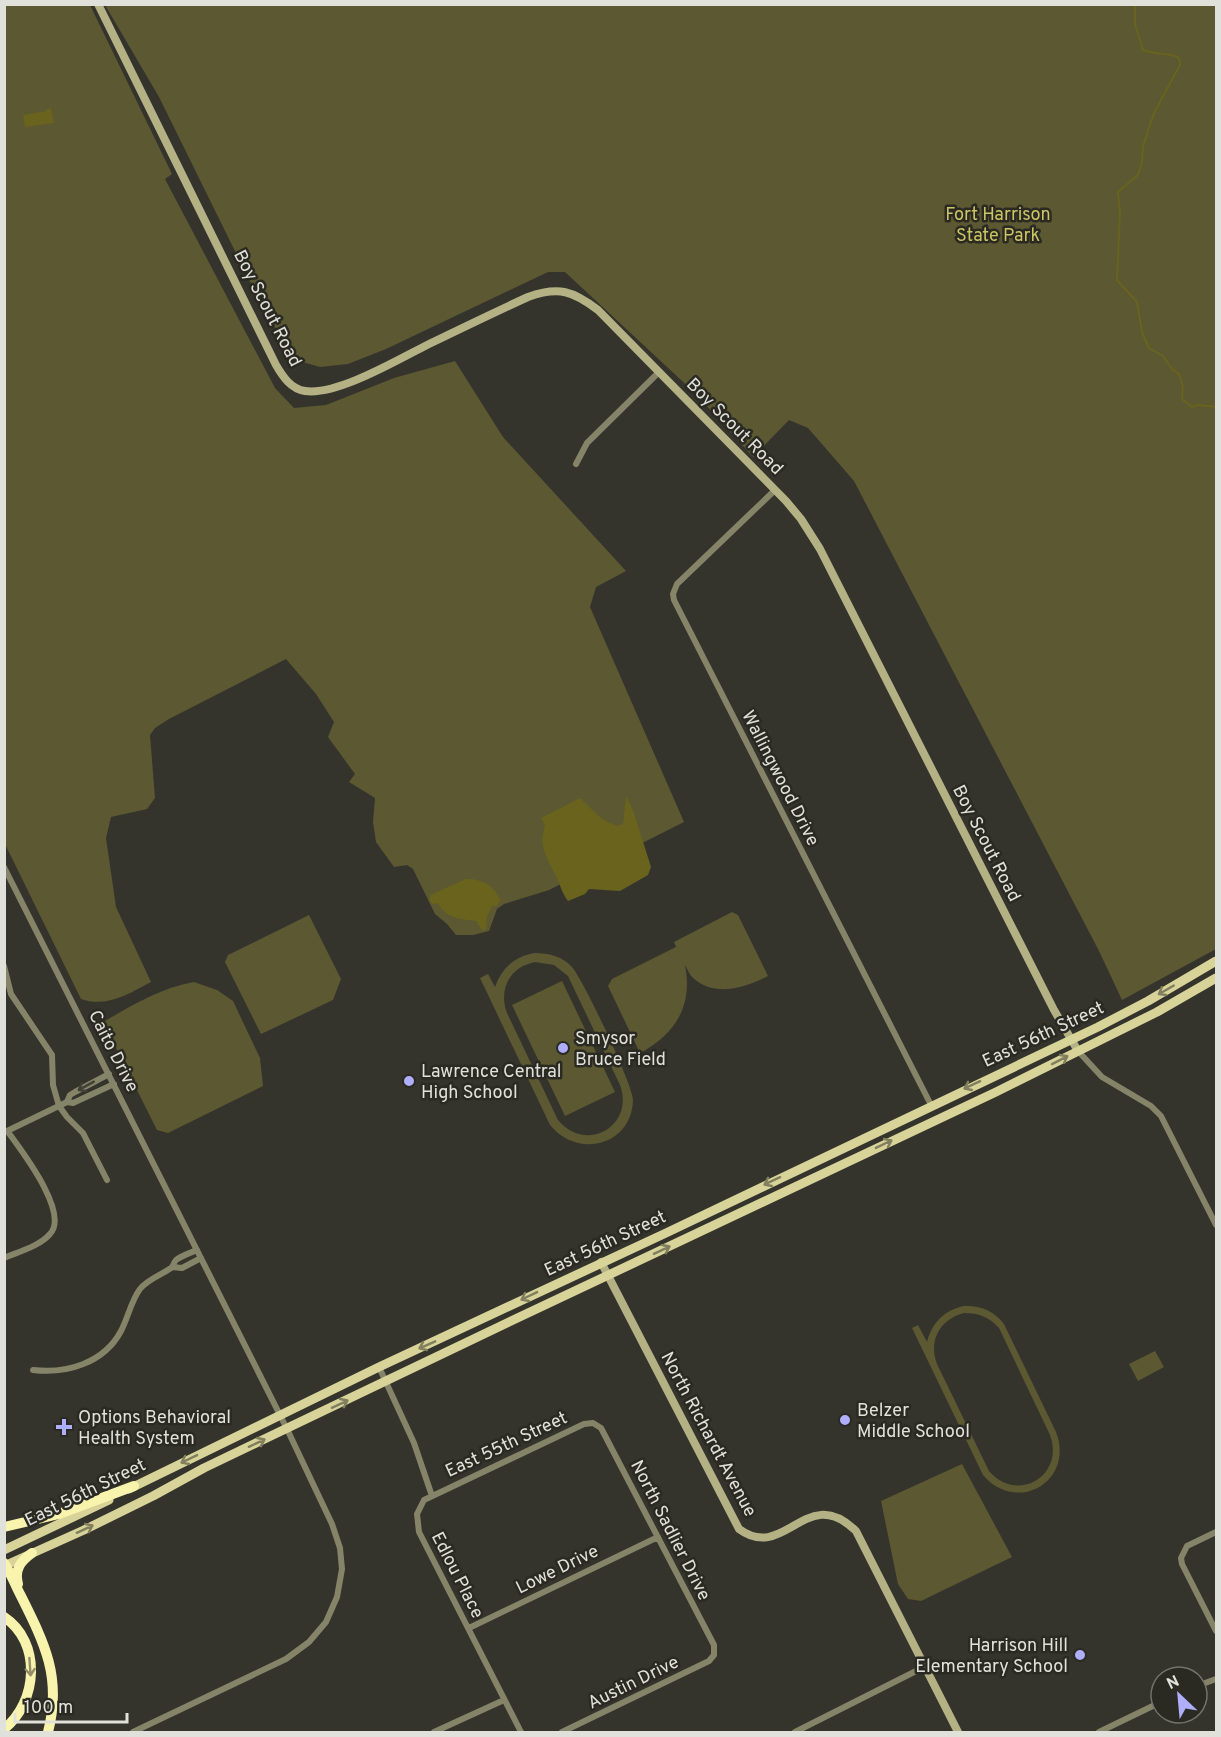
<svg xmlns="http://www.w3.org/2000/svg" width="1221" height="1737" font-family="Overpass,sans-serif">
<rect width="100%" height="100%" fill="#34342d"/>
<path fill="#5b5832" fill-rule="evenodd" d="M5,5H90L172,174L165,179L275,388L294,408L326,405L394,378L455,361L503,437L626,571L596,587L590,607L684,822L549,890L504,904L497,909L489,931L473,935H456L447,924L435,914L413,869L407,865L394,867L376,842L373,822L375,798L349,782L355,774L328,737L334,722L316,694L286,659L169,719L155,728L150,735L155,798L147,809L111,817L106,838L116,907L151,982C128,994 107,1008 81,999L5,844Z
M105,5H1216V949L1122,1000L1099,951L854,481L808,428L789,420L753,457L695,393L565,272H548L386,349L348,364L320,367L299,361L267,316L159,97Z
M732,912L738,915L768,976C745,988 714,998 692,977C689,974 687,968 685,965C693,1005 676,1034 640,1053L608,986L612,979L676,947L674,942Z
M309,915L341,979L333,1000L261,1034L225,962L228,955Z
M534,953C549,953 562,956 572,967C583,979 633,1085 633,1100C632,1146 577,1159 550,1125L480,978L488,974L495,987C502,968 514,957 534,953ZM535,962L554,965L568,976L620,1085C635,1126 586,1154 558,1120L507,1013C498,989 510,967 535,962Z
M562,981L615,1092L565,1116L512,1005Z
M194,982L217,990L233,1001L260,1058L263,1086L168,1133L157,1130L103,1022C133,1005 160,988 194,982Z
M964,1306C981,1305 994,1311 1004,1324L1056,1432C1075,1481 1017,1515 983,1475L912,1328L918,1325L927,1342C932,1323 944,1310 964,1306ZM964,1313C979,1313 989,1317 999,1328L1050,1435C1065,1476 1017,1504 989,1471L937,1364C928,1341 940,1319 964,1313Z
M1155,1351L1164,1367L1138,1381L1129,1364Z
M962,1464L1012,1557L921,1601L908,1599L898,1584L881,1501Z"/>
<path fill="#69631d" d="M51,108L54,123L25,127L23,115L47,111V109Z
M626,796L633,810L651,867L648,875L620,891L589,889L585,894L568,901C563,894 561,888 558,880C549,861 537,848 545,826L541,818L580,798L602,819L617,826L623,824Z
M466,879C481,878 495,886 500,900L497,906H492L487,917L486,930H482L476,921C461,919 446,919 438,903L433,904L430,902V895Z"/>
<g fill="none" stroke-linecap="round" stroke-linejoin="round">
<path stroke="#69631d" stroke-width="2" d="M1135,4V24L1143,50C1155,55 1169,52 1179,58L1180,65L1154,113L1143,146L1142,162L1138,175L1118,192L1120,212L1117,280L1137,302L1142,332L1149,348L1163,356L1172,369L1179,374L1183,387L1182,399L1192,407L1198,405L1216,407"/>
<path stroke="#868468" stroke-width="6" d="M576,464L587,443L658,373
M775,490L677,584L673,594L674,600L931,1105
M4,867L287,1429L332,1524L340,1548L342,1569L337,1597L326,1622L309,1642L286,1659L133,1732
M4,966L11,994L52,1055L53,1085L59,1106L67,1117L83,1133L107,1180
M1078,1051L1102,1077L1151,1106L1161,1116L1216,1225
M67,1102L70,1095L75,1092L109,1074
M5,1132L67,1102L73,1103L114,1084
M4,1258C18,1252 40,1246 50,1234C70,1213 21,1150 8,1132
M172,1267L182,1268L201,1258
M379,1367L414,1443L432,1496
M33,1370C67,1374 104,1363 121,1331C128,1318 131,1301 140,1289C148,1279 161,1275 171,1268C175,1264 172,1265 176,1260C181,1256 190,1253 197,1250
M1216,1532L1187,1546L1181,1558L1182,1564L1216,1631
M469,1628L658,1537
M1197,1686L1216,1679
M434,1732L504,1700
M521,1732L419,1532L417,1514L424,1500L584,1424L593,1423L601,1428L714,1645V1655L709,1661L562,1732
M795,1732L924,1667
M1099,1732L1161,1702"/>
<path stroke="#b4b184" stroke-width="8" d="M98,4L276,365C283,377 291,389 305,391C337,396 399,359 429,344C462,328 495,312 528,297C559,286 573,291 598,310L786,501L801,519L820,549L1054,1010L1078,1051
M601,1262L739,1529C785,1563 806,1482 856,1531L958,1732"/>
<path stroke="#d8d499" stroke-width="9" d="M129,1489L379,1367L666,1233L1098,1027L1148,1001L1216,961
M4,1550L109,1500
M4,1566L84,1530L153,1496L204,1468L509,1322L996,1092L1157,1012L1216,978"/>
<path stroke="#f8f3ad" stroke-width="10" d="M4,1527L59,1514L134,1486
M4,1563C11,1573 15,1585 21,1596C45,1644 62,1678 48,1732
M18,1584C14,1569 21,1561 32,1553
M4,1617C42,1642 38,1702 4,1729"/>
</g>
<defs><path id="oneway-shaft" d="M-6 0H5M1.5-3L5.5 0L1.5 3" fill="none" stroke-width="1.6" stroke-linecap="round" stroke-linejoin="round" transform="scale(1.5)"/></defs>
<g stroke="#817f5e">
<use href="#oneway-shaft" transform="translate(1166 990) rotate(150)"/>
<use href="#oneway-shaft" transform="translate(1060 1060) rotate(-27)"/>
<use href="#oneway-shaft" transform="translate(972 1085) rotate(155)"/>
<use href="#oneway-shaft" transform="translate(884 1144) rotate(-26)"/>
<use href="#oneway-shaft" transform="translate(772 1181) rotate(155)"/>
<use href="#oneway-shaft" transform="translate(662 1250) rotate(-25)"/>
<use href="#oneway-shaft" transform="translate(529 1296) rotate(154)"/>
<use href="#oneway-shaft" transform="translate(427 1345) rotate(156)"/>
<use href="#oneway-shaft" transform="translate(340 1404) rotate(-25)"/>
<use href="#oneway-shaft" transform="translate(257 1443) rotate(-25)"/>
<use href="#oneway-shaft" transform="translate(189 1459) rotate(154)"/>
<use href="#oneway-shaft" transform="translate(85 1529) rotate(-25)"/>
</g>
<use stroke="#414034" href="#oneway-shaft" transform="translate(86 1086) rotate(151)"/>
<use stroke="#918e68" href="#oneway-shaft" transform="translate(30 1667) rotate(86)"/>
<g fill="#afaefa" stroke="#2a2a23" stroke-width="2">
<circle cx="563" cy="1048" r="6"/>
<circle cx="409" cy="1081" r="6"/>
<circle cx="845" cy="1420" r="6"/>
<path d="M61 1418h6v6h6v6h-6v6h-6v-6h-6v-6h6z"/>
<circle cx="1080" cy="1655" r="6"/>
</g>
<g text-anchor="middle" stroke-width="5" stroke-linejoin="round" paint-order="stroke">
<g font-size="18" fill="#cdc564" stroke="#2a2a23">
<text x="998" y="220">Fort Harrison<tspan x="998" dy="21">State Park</tspan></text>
</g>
<g font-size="18" fill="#e1e1dc" stroke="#2a2a23">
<text transform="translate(268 308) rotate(63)" y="6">Boy Scout Road</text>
<text transform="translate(735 426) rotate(45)" y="6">Boy Scout Road</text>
<text transform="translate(781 778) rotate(63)" y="6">Wallingwood Drive</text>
<text transform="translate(987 843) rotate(63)" y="6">Boy Scout Road</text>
<text transform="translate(1043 1034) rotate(-25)" y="6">East 56th Street</text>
<text transform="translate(114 1051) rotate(63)" y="6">Caito Drive</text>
<text transform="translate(605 1243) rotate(-25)" y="6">East 56th Street</text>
<text transform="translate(709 1434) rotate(62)" y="6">North Richardt Avenue</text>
<text transform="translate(506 1444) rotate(-25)" y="6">East 55th Street</text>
<text transform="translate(85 1492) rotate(-26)" y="6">East 56th Street</text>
<text transform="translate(671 1530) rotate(63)" y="6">North Sadlier Drive</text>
<text transform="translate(557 1569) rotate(-26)" y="6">Lowe Drive</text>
<text transform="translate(458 1575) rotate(63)" y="6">Edlou Place</text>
<text transform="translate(633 1682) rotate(-26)" y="6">Austin Drive</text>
</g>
<g font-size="18" fill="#e1e1dc" stroke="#2a2a23" text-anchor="start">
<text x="575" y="1044">Smysor<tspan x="575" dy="21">Bruce Field</tspan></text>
<text x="421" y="1077">Lawrence Central<tspan x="421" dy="21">High School</tspan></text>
<text x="857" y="1416">Belzer<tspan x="857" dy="21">Middle School</tspan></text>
<text x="78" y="1423">Options Behavioral<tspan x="78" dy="21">Health System</tspan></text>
<text x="1068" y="1651" text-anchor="end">Harrison Hill<tspan x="1068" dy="21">Elementary School</tspan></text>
</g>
</g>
<rect width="1221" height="1737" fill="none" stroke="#e1e1dc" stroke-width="12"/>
<g transform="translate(1179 1695) rotate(334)"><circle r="28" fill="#2a2a23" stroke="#73736d" stroke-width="1.5"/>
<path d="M0-4.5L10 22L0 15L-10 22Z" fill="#afaefa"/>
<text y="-9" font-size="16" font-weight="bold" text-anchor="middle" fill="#e1e1dc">N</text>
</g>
<path d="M15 1713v9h112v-9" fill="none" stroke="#e1e1dc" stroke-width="3"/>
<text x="24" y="1713" font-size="18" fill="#e1e1dc" stroke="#2a2a23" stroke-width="4.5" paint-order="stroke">100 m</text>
</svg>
